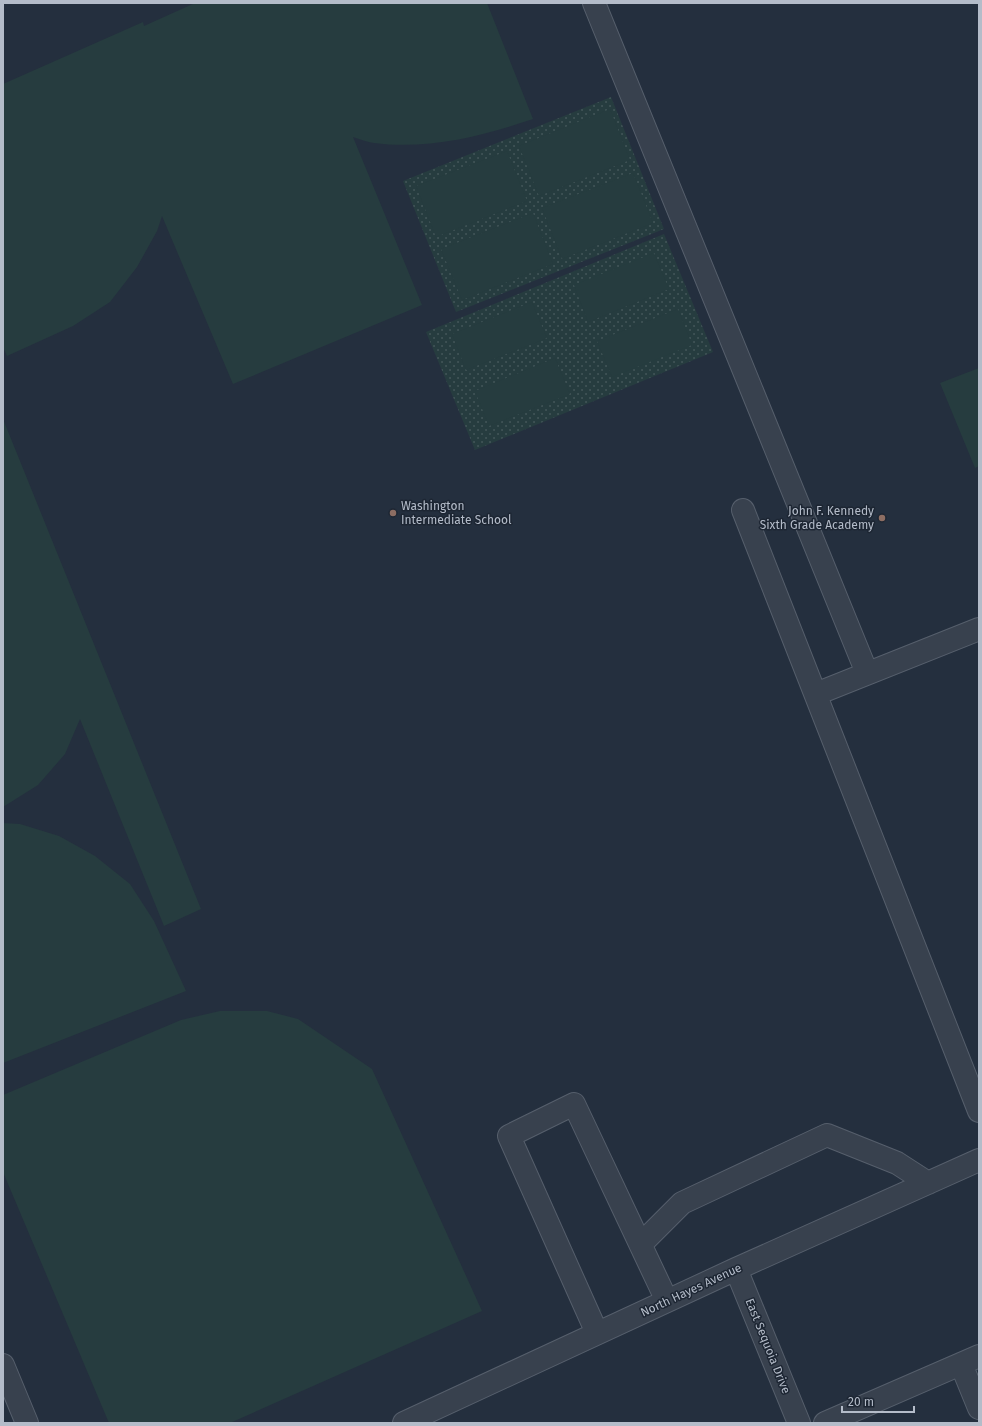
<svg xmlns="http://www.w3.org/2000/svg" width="982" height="1426" font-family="'Fira Sans',sans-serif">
<defs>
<pattern id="park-dots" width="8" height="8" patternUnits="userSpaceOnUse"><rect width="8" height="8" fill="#263c3f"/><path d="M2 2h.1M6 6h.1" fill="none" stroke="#435659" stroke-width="1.8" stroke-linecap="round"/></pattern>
</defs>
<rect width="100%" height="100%" fill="#242f3e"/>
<path fill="url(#park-dots)" d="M611,97L664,229L456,312L403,181Z
M664,234L713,352L475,450L426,332Z"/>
<path fill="#263c3f" d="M195,3H487L533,119C483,136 428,150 374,143C367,142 360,139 353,137L422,305L233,384L162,216L157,231L137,267L110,302L73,326L7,356L3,347V84L143,22L144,26Z
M610,109L630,160L539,196L519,146Z
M507,151L527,201L436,237L416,186Z
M633,173L653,223L562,259L542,208Z
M533,213L553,264L462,300L441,249Z
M654,253L669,289L588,322L574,285Z
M532,302L547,338L466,370L452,334Z
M678,309L692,345L612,377L597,341Z
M555,358L570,394L489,426L475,391Z
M979,368V466L975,468L940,383Z
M3,419L201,909L164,926L80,719L65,754L38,785L3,807Z
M3,823L20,824L59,836L95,856L130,884L154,921L186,991L3,1063Z
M220,1011H267L298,1019L372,1069L482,1311L230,1423H109L3,1172V1095L181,1020Z"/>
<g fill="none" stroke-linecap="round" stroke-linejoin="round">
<g stroke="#565f6c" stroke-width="24">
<path id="minor" d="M594,3L867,673
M743,510L979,1111
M816,694L979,629
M641,1244L682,1203L827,1135L897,1163L928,1183
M736,1269L799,1423
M597,1333L509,1136L574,1104L667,1301
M961,1364L979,1408
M3,1365L27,1423
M404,1423L736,1269L979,1160
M825,1423L979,1356"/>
</g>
<use href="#minor" stroke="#38414e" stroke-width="22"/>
</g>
<g fill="#8d6e63" stroke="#1d2633" stroke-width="1.5">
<circle cx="393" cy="513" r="4"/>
<circle cx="882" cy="518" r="4"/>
</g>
<g text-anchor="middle" stroke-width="3" stroke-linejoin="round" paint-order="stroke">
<g font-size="12" fill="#b4bcc9" stroke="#1d2633" text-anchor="start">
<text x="401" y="510">Washington<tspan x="401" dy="14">Intermediate School</tspan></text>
<text x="874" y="515" text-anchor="end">John F. Kennedy<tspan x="874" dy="14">Sixth Grade Academy</tspan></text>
</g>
<g font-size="12" fill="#b4bcc9" stroke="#1d2633">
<text transform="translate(691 1290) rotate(-25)" y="4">North Hayes Avenue</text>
<text transform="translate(768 1346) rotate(68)" y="4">East Sequoia Drive</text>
</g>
</g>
<rect width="982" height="1426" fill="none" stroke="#b4bcc9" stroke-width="8"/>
<path d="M842 1406v6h72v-6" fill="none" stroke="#b4bcc9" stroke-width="2"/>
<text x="848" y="1406" font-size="12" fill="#b4bcc9" stroke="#1d2633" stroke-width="3" paint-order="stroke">20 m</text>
</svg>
